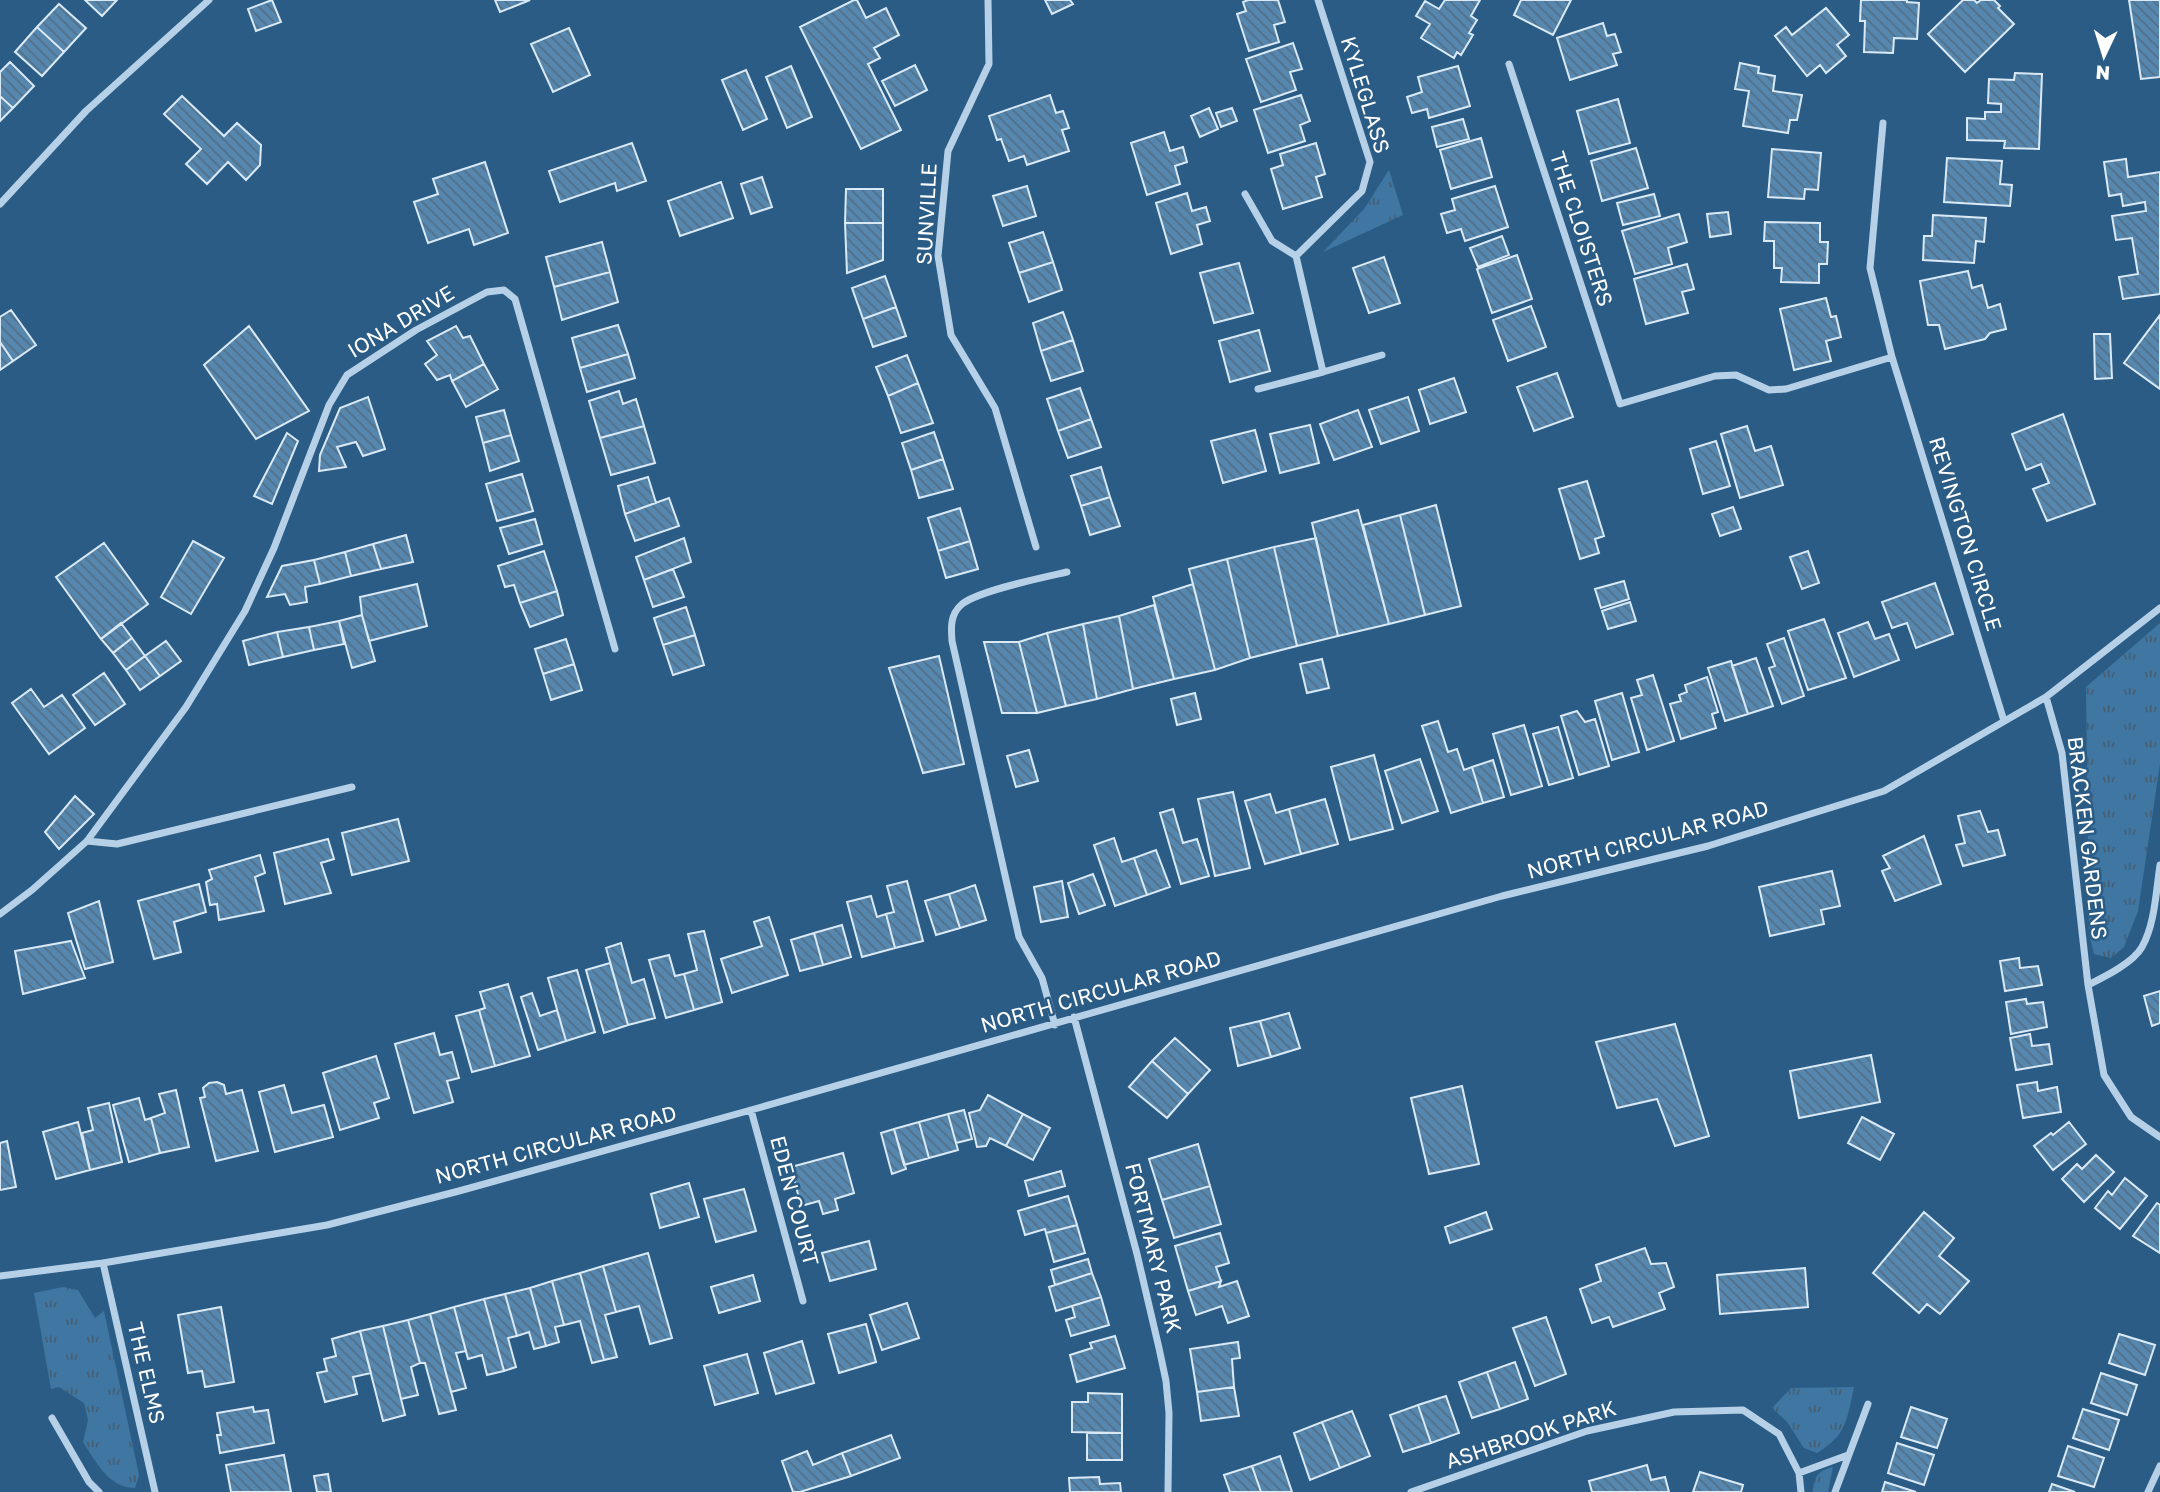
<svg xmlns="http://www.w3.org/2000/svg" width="2160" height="1492" font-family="'Golos Text',sans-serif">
<defs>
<pattern id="grass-tufts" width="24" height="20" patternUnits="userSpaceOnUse" patternTransform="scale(1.75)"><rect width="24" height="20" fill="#3f76a2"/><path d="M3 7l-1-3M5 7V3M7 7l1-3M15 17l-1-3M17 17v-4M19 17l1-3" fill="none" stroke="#465f73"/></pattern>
<pattern id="building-back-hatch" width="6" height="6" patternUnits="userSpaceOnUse" patternTransform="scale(1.75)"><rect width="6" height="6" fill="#5687af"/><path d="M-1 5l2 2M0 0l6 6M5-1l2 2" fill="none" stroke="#526f87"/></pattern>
</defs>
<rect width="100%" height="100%" fill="#2a5c86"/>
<path fill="url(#grass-tufts)" d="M1389,170L1403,215L1323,252L1364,209Z
M2160,623V764L2138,911L2124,947L2111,958L2094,954L2089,934L2086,687Z
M63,1287L78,1290L95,1318L104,1311L139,1475L135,1488C109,1488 96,1462 83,1442L88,1420L84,1403L59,1387L51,1389L34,1293Z
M1854,1387C1847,1419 1847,1435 1817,1453L1804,1448L1787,1422L1772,1408L1791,1388Z
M1833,1467L1828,1492H1813C1814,1476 1818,1471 1833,1467Z"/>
<path fill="url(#building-back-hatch)" stroke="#d9e9f6" stroke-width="2" d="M85,0H117L102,16Z
M272,0L281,22L256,31L248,9Z
M495,0H530L500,12Z
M854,0H857L866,18L886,8L899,35L874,48L880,58L868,64L901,130L861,149L800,27Z
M1045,0H1070L1073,4L1052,14Z
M1248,0H1278L1285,22L1274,25L1279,42L1249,51L1237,14L1246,11L1243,2Z
M1445,0H1480L1471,16L1477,20L1469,33L1473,35L1461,55L1457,52L1454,58L1421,38L1430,24L1416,16L1425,1L1439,9Z
M1521,0H1571L1553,35L1514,15Z
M1861,0H1907V2L1919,3L1917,39L1894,38L1893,53L1864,52L1865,21H1860Z
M1963,0H1974L1977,3L1981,0H1994L2000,6L1998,8L2014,24L1965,72L1928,34Z
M2129,0H2160V77L2141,79Z
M59,4L86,28L64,52L37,27Z
M1826,8L1849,35L1837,45L1846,56L1826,73L1820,65L1807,76L1775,36L1786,27L1792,35Z
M1603,23L1607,36L1615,34L1621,52L1613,54L1617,65L1570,80L1557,38Z
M37,27L64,52L42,76L15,52Z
M569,28L590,75L553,92L531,44Z
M1293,43L1302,69L1290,72L1296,90L1261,102L1246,59Z
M10,62L34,86L13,108L0,96V72Z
M1740,63L1759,67L1758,73L1775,76L1773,91L1802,95L1797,120H1790L1788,133L1743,126L1749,91L1735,89Z
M915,65L927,90L895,106L882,81Z
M791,66L812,117L787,128L766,77Z
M1458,66L1470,106L1429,118L1427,109L1412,113L1407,97L1422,92L1418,77Z
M746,70L767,119L743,130L722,80Z
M2015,73L2042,74L2039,149L2004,148L2005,141L1967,140V118L1985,119V112H2001V104L1988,103L1989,79L2014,80Z
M1050,95L1056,113L1063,111L1069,128L1062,130L1069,151L1027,165L1024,156L1009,161L1001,139L997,140L989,116Z
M1301,95L1310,121L1300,125L1305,141L1268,153L1254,110Z
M0,96L13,108L0,121Z
M182,96L224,136L237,123L261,145L260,165L246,180L228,162L207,184L186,164L201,149L164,114Z
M1618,99L1630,143L1589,154L1577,111Z
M1209,108L1218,129L1200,137L1191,116Z
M1232,108L1237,121L1221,127L1216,113Z
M1463,119L1469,139L1437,147L1432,127Z
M1164,132L1170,151L1183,147L1187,162L1175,166L1180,184L1147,195L1131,143Z
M1481,138L1492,177L1451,189L1440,150Z
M632,143L646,181L617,191L615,183L560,202L549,171Z
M1316,143L1325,174L1316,177L1322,197L1283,209L1271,169L1283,165L1280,154Z
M1636,148L1648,188L1602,201L1591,161Z
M1772,149L1821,153L1818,190L1805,189L1804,199L1768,197Z
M1947,158L2002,161L2000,184L2012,185L2010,206L1944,202Z
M2126,159L2128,177L2160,172V294L2123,299L2119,277L2138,274L2132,238L2116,240L2112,216L2146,211L2145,202L2123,206L2121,194L2109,196L2104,162Z
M485,162L508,233L474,245L469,229L428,243L414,202L438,194L433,179Z
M762,177L772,207L751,214L741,184Z
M721,182L733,218L680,236L668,201Z
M1027,186L1036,216L1003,226L993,196Z
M1495,186L1508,227L1465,241L1461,229L1447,233L1441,214L1455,210L1452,199Z
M846,189H883V223H845Z
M1187,193L1192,211L1206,207L1210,221L1197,225L1202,244L1171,254L1156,203Z
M1654,194L1660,216L1623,225L1617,203Z
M1728,212L1731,234L1710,237L1707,214Z
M1679,214L1687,242L1668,248L1672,264L1635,274L1622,231Z
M1933,215L1986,218L1984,242L1976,241L1974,263L1923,260L1924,236H1932Z
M1765,222L1820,223V242H1828L1827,264H1819V283L1781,282L1782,268H1774V241H1764Z
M845,223H883V260L847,273Z
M1043,232L1053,262L1019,273L1009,243Z
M1502,236L1509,255L1478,267L1470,248Z
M602,242L610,272L554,287L546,257Z
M1517,255L1532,299L1492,313L1477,269Z
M1384,257L1400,303L1369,313L1353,268Z
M1053,262L1062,290L1029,302L1019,273Z
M1239,263L1253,313L1214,323L1200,273Z
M1687,264L1694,289L1682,292L1688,313L1646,324L1634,279Z
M1968,271L1972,288L1982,285L1988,308L2000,304L2006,329L1990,333L1985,339L1945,349L1939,325H1928L1920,281Z
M610,272L618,302L562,320L554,287Z
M885,276L896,307L863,319L852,288Z
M1826,298L1831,317L1836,316L1841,337L1826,341L1831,361L1794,370L1780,309Z
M1531,306L1546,347L1508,361L1493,320Z
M896,307L906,336L873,347L863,319Z
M11,310L36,345L13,361L0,342V317Z
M1063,312L1073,340L1041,351L1033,323Z
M2160,315V389L2124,363Z
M618,325L628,354L580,368L572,338Z
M249,326L309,411L256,439L204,365Z
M456,326L463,338L470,336L484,364L452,381L450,375L437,380L425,364L437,355L427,341Z
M1259,330L1270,371L1230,382L1219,341Z
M2094,334H2110L2112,378L2095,379Z
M1073,340L1083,371L1051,381L1041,351Z
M0,342L13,361L0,370Z
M628,354L635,378L587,392L580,368Z
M907,355L918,383L888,396L876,367Z
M484,364L498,389L466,407L452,381Z
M1557,373L1573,417L1534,431L1517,387Z
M1454,378L1466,412L1430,424L1419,390Z
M918,383L933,423L901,433L888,396Z
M1080,388L1091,419L1058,431L1047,399Z
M619,391L623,404L636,399L644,426L600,438L589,401Z
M368,397L385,449L363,456L356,442L337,447L346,467L319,471L320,455L340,408Z
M1408,397L1419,431L1381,444L1369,410Z
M504,410L511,435L483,443L476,417Z
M1358,410L1372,447L1334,460L1320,424Z
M2063,414L2095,504L2047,521L2033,489L2049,483L2041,464L2026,470L2012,434Z
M1091,419L1101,447L1068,458L1058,431Z
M1310,425L1319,463L1280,473L1270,434Z
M644,426L655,463L611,475L600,438Z
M1747,426L1755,451L1771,446L1783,485L1740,498L1721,434Z
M1255,430L1266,471L1223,483L1211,441Z
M934,432L943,459L911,470L902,443Z
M287,433L298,441L272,504L254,496Z
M511,435L519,461L490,471L483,443Z
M1716,441L1730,486L1703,494L1690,449Z
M943,459L953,489L919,498L911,470Z
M1101,467L1110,497L1081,506L1071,476Z
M522,474L533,511L497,521L486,484Z
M648,477L656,503L625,514L618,486Z
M1587,481L1604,536L1595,539L1599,553L1580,559L1559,489Z
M1110,497L1120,526L1090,535L1081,506Z
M669,498L679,526L635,541L625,514Z
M1436,505L1461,606L1425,615L1400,515Z
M1733,507L1741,529L1720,536L1712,514Z
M960,508L970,541L938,551L928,518Z
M1358,510L1389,624L1338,636L1312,523Z
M1400,515L1425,615L1389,624L1363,525Z
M535,519L542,544L509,554L500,528Z
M406,535L413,562L381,569L373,544Z
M684,538L691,562L644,580L636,557Z
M1316,538L1338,636L1297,646L1274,547Z
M193,541L224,558L191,614L161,597Z
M970,541L978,569L946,578L938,551Z
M104,543L148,604L101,639L56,577Z
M373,544L381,569L351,576L345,552Z
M1274,547L1297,646L1250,658L1227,559Z
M544,551L557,591L520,603L514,585L505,587L498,566Z
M1808,551L1819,583L1802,589L1790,557Z
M345,552L351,576L320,584L314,560Z
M1227,559L1250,658L1215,670L1189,569Z
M314,560L320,584L305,587L307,602L290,605L285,594L267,597L282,566Z
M673,569L684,597L653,607L644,580Z
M1624,581L1629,599L1601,608L1595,589Z
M1935,583L1953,634L1916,648L1907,623L1892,628L1882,602Z
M417,584L427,626L369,641L362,615L360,597Z
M1193,584L1215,670L1174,679L1153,597Z
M557,591L563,615L530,627L520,603Z
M1630,602L1636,621L1608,629L1602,611Z
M1154,605L1174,679L1133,689L1119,616Z
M686,607L695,635L663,645L654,618Z
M362,615L375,661L352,668L339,621Z
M1119,616L1133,689L1097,699L1083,624Z
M1824,619L1846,678L1808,690L1788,631Z
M339,621L344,644L314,650L309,627Z
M1868,622L1875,639L1889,634L1899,660L1854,677L1838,633Z
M121,623L132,638L113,653L101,639Z
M1083,624L1097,699L1066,706L1047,633Z
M309,627L314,650L283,657L277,632Z
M277,632L283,657L249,665L243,641Z
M1047,633L1066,706L1037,713L1019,642Z
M695,635L704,665L673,675L663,645Z
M132,638L145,656L126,670L113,653Z
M1784,638L1804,696L1782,704L1769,668L1775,666L1767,644Z
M566,639L574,664L543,674L535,649Z
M166,641L181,661L160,676L145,656Z
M984,642H1019L1037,713H1002Z
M145,656L160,676L140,690L126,670Z
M939,656L964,764L923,773L889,668Z
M1756,658L1773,706L1748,714L1732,666Z
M1322,659L1329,688L1307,693L1300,664Z
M1731,661L1748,714L1725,721L1708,668Z
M574,664L582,690L551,700L543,674Z
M104,673L125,704L95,725L73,695Z
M1653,675L1674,741L1647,750L1631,698L1642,695L1637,680Z
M1707,677L1718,712L1712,714L1716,728L1681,739L1670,704L1681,701L1679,695L1687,692L1685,685Z
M31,689L44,707L62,695L85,728L49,754L12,703Z
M1195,693L1201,719L1177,725L1171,699Z
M1622,693L1639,752L1612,760L1595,701Z
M1577,711L1585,722L1595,719L1609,766L1579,775L1561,716Z
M1438,721L1448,752L1457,749L1464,770L1472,767L1483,803L1451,813L1422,726Z
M1524,725L1542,786L1511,795L1493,734Z
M1558,727L1573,778L1549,785L1533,734Z
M1029,750L1038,781L1016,787L1007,756Z
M1374,755L1393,829L1350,840L1331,767Z
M1420,759L1438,811L1402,823L1385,771Z
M1493,760L1504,797L1483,803L1472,767Z
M1233,792L1250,868L1215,876L1198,799Z
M1270,794L1276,813L1289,809L1301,854L1265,864L1245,801Z
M75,796L94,814L59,849L45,832Z
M1325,799L1338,844L1301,854L1289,809Z
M1173,809L1183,843L1197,839L1209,876L1181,884L1160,813Z
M1980,811L1988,832L1998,830L2005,855L1963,866L1956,845L1965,843L1958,816Z
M398,819L409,861L352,875L342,833Z
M1924,836L1941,884L1895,901L1882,871L1890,868L1883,856Z
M1114,838L1122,862L1134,858L1147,895L1115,906L1094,845Z
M328,839L334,859L321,863L331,893L285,904L274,853Z
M1156,850L1170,887L1147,895L1134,858Z
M260,855L265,873L255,877L264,911L219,920L217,904L210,905L206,882L212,879L209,870Z
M1832,871L1840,906L1821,910L1824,924L1770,936L1759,887Z
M1093,874L1105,905L1079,914L1068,883Z
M907,881L923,941L895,948L886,914L894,912L887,886Z
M1062,881L1068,917L1041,922L1034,887Z
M199,884L206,912L174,922L181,952L154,959L138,901Z
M975,885L986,920L960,928L949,894Z
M949,894L960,928L936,935L925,901Z
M871,896L877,917L886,914L895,948L862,957L847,902Z
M99,901L113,962L85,969L68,913Z
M769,917L788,975L732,993L721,959L762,946L754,922Z
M842,925L851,957L823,965L814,933Z
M704,931L722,1002L694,1010L684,974L697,970L688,934Z
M814,933L823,965L800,971L791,940Z
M71,941L85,978L23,994L15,951Z
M621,943L632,983L644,979L655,1018L628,1025L606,948Z
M669,955L675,976L684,974L694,1010L666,1018L649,960Z
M2019,958L2020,968L2038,966L2042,985L2005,991L2000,961Z
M610,963L628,1025L604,1033L586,970Z
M577,970L595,1032L566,1041L548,978Z
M508,984L530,1056L495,1066L479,1010L485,1008L480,992Z
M2160,991V1023L2152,1026L2144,996Z
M532,993L540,1016L557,1010L566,1041L538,1050L521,997Z
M2026,999L2027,1004L2043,1002L2047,1027L2011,1034L2006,1002Z
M479,1010L495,1066L472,1072L456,1016Z
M1289,1013L1300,1048L1271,1057L1260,1021Z
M1260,1021L1271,1057L1238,1066L1230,1028Z
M1675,1024L1709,1136L1675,1146L1657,1099L1617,1108L1596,1042Z
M434,1033L440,1055L452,1052L459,1078L447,1081L453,1102L414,1113L395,1044Z
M2030,1034L2032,1046L2049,1044L2052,1064L2016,1070L2010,1038Z
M1175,1038L1210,1070L1188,1094L1152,1061Z
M1871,1055L1880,1102L1799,1118L1790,1071Z
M376,1056L389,1098L374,1103L379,1118L340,1130L323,1073Z
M1152,1061L1188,1094L1167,1118L1129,1087Z
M217,1082L224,1085L226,1094L242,1090L258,1151L216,1161L200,1098L205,1097L203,1088L209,1083Z
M2037,1082L2038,1091L2057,1087L2061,1112L2023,1118L2017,1085Z
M284,1085L292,1113L324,1105L333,1137L275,1152L259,1092Z
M1462,1086L1479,1164L1429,1174L1411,1098Z
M176,1090L189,1147L160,1153L151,1118L165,1113L159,1094Z
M988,1095L1023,1114L1006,1146L990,1138L986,1146L977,1147L969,1113L980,1110Z
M139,1098L145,1120L151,1118L160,1153L129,1162L113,1105Z
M109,1103L122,1162L90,1170L82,1133L93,1130L88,1108Z
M964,1110L972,1139L956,1143L948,1114Z
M948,1114L958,1150L929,1158L919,1122Z
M1023,1114L1050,1128L1033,1160L1006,1146Z
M1862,1117L1894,1134L1880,1160L1848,1143Z
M78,1122L90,1170L56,1179L43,1132Z
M919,1122L929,1158L904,1165L894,1129Z
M2069,1122L2086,1144L2053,1170L2034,1146L2051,1133L2053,1135Z
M894,1129L906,1169L892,1174L881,1133Z
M7,1141L16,1187L0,1190V1143Z
M1198,1144L1210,1186L1162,1200L1149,1159Z
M843,1153L854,1193L835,1199L838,1210L823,1214L819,1201L801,1206L791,1167Z
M2096,1155L2114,1172L2084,1202L2062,1179L2077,1164L2082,1169Z
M1061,1171L1065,1186L1029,1196L1025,1181Z
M2125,1178L2147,1196L2120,1229L2095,1208L2108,1191L2112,1195Z
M689,1183L699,1217L660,1228L651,1194Z
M1210,1186L1221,1224L1174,1238L1162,1200Z
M744,1189L756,1231L716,1242L704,1199Z
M1068,1196L1077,1225L1046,1233L1045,1229L1025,1235L1018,1211Z
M2157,1203L2160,1205V1253L2133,1236Z
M1486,1212L1492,1229L1450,1243L1445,1227Z
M1924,1212L1954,1238L1939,1256L1969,1281L1940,1314L1927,1304L1919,1313L1873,1273Z
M1077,1225L1085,1253L1054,1262L1046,1233Z
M1220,1233L1229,1263L1216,1267L1221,1281L1188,1291L1175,1246Z
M869,1241L876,1269L830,1281L822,1253Z
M1645,1248L1651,1264L1666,1263L1674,1287L1659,1293L1665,1309L1613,1327L1609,1317L1592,1323L1580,1289L1601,1281L1596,1265Z
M648,1253L672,1338L650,1344L639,1306L616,1312L603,1266Z
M1088,1259L1092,1273L1055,1285L1051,1270Z
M603,1266L616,1312L605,1315L617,1357L604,1360L580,1273Z
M1805,1268L1808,1307L1720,1314L1717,1275Z
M580,1273L604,1360L592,1363L580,1321L564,1325L552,1281Z
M1092,1273L1101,1297L1056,1311L1049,1287Z
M753,1275L760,1301L719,1313L711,1287Z
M552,1281L564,1325L555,1327L559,1342L546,1346L530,1288Z
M1221,1281L1219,1287L1237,1281L1249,1316L1228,1323L1222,1306L1196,1315L1188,1291Z
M530,1288L546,1346L534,1349L529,1332L517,1336L505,1294Z
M505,1294L517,1336L508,1338L516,1367L504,1371L484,1299Z
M1101,1297L1109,1325L1071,1336L1066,1320L1075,1317L1072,1306Z
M484,1299L504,1371L487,1375L482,1355L468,1359L454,1307Z
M907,1303L919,1338L882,1350L870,1315Z
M221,1307L234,1382L205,1387L202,1371L188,1373L178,1315Z
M454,1307L466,1351L456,1353L466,1388L451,1392L430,1314Z
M430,1314L456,1410L439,1414L425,1363H420L408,1320Z
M1546,1317L1566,1374L1535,1386L1513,1328Z
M408,1320L420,1363L411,1367L418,1395L401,1399L383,1326Z
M866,1324L876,1362L839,1373L828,1334Z
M383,1326L405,1415L383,1421L360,1331Z
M360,1331L371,1373L353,1377L357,1394L325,1402L317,1373L327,1371L324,1359L336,1356L332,1339Z
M2119,1334L2155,1345L2145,1375L2109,1363Z
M1115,1336L1125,1368L1077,1382L1070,1355L1092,1348L1090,1343Z
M802,1341L814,1383L776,1394L764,1353Z
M1238,1342L1240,1358L1232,1359L1234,1387L1197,1392L1190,1349Z
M747,1354L758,1393L715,1405L704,1366Z
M1515,1362L1528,1399L1500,1409L1487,1372Z
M1487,1372L1500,1409L1472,1418L1459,1382Z
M2101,1373L2137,1385L2127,1415L2091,1403Z
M1234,1387L1239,1416L1201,1421L1197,1392Z
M1088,1393L1122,1394V1433L1072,1432V1402H1088Z
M1446,1396L1459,1433L1431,1443L1418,1405Z
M1418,1405L1431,1443L1403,1452L1390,1415Z
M253,1407L254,1412L268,1410L274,1443L220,1453L217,1435H221L217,1413Z
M1911,1407L1947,1419L1937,1448L1901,1437Z
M2083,1409L2119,1420L2109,1450L2073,1438Z
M1352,1411L1370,1456L1340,1468L1322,1422Z
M1322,1422L1340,1468L1310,1480L1294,1433Z
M1087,1433H1122V1460H1087Z
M891,1435L900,1458L851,1476L842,1453Z
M1897,1443L1934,1455L1924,1485L1888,1473Z
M2068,1446L2104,1458L2094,1487L2058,1476Z
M807,1451L813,1465L842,1453L851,1476L800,1492H793L782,1461Z
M284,1455L291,1492H231L226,1465Z
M1280,1456L1292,1492H1261L1252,1466Z
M1647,1465L1651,1480L1665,1477L1669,1492H1592L1589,1481Z
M1252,1466L1261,1492H1230L1224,1475Z
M1700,1472L1743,1485L1741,1492H1693Z
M328,1474L331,1492H317L314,1476Z
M1099,1477L1100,1484L1120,1483L1121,1492H1070L1069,1478Z
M1885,1482L1916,1492H1882Z
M2052,1484L2075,1492H2049Z"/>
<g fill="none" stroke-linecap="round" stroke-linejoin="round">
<path stroke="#b6d1e7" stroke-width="7" d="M988,0L989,64L948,151L938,256L951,335L995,408L1036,547
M1318,0L1370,162L1362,191L1296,256L1323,372L1382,355
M1509,64L1620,404L1715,376L1736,375L1769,390L1786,389L1892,357
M1883,123L1870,268L1892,357L2004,721
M1245,194L1272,241L1296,256
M0,204L86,111L209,0
M1258,389L1323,372
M2046,697L2062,753L2088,985L2104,1075L2131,1117L2160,1137
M87,841L117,844L352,787
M0,914L32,890L87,841L186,707L245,611L274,548L329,405L347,375L416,330L487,292L504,290L515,299L615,649
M2088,985C2104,977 2133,963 2142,947C2155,924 2156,891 2160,865
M1074,1017L1137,1254L1159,1348L1166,1381L1169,1413L1168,1492
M1055,1025L1042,978L1019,937L952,641C951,628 950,615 961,605C976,591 1045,577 1067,572
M751,1110L803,1301
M103,1263L155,1492
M0,1276L103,1263L327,1225L459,1191L751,1110L1502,896L1708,846L1884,791L2046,697L2160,608
M52,1418L89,1482L99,1492
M1799,1473L1848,1455
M1411,1492L1587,1431L1674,1412L1743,1410L1779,1434L1799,1473L1801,1492
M1835,1492L1868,1404
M2148,1492L2160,1466"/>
</g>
<g text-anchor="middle" stroke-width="5" stroke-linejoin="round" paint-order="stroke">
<g font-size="21" fill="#fff" stroke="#2a5c86">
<text transform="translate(1365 95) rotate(73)" y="7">KYLEGLASS</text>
<text transform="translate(927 214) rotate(-87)" y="7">SUNVILLE</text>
<text transform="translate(1581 229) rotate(72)" y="7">THE CLOISTERS</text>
<text transform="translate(401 322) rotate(-31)" y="7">IONA DRIVE</text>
<text transform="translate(1965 534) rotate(73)" y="7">REVINGTON CIRCLE</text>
<text transform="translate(2087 838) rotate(83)" y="7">BRACKEN GARDENS</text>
<text transform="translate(1648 840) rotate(-15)" y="7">NORTH CIRCULAR ROAD</text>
<text transform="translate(1101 992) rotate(-16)" y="7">NORTH CIRCULAR ROAD</text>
<text transform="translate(556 1145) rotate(-15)" y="7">NORTH CIRCULAR ROAD</text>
<text transform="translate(794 1201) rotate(75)" y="7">EDEN COURT</text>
<text transform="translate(1153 1248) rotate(76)" y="7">FORTMARY PARK</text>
<text transform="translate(146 1373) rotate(77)" y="7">THE ELMS</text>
<text transform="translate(1531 1435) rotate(-18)" y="7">ASHBROOK PARK</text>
</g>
</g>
<g transform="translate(2104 56) rotate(184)" stroke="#2a5c86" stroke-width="5" paint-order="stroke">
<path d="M0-5L12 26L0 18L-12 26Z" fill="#ffffff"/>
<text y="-10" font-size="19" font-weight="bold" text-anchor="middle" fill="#ffffff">N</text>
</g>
</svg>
